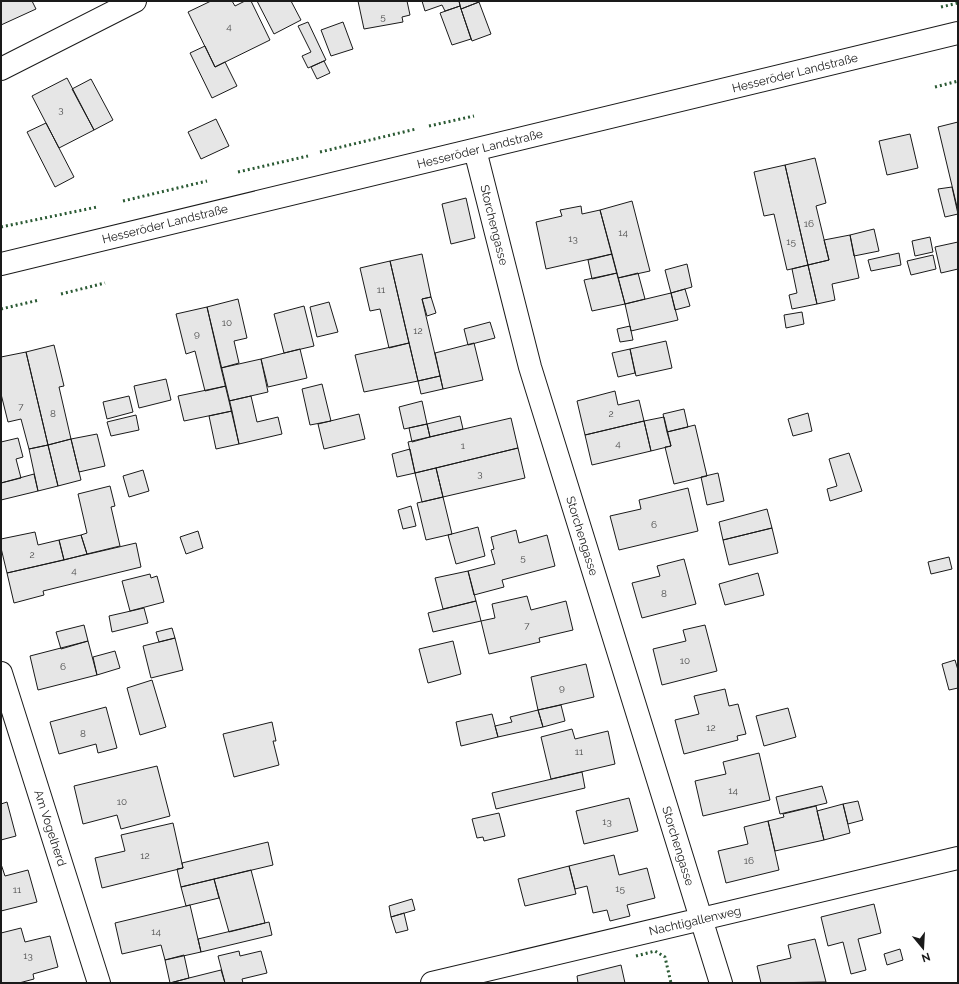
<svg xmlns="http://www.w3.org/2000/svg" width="959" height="984" font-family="Raleway,sans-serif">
<rect width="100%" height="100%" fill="#fff"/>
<path fill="#e6e6e6" stroke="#1a1a1a" d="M1,1H32L36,9L1,25Z
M211,1H232L235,6L245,1H251L270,40L215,67L188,12Z
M257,1H291L301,20L274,34Z
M358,1H407L410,15L402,17L403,22L364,29Z
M422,1H459L460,6L445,11L442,5L425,11Z
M459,1H479V2L461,9Z
M479,2L491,34L472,41L461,9Z
M460,6L471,39L452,45L440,13Z
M308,22L326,60L308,68L302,56L311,52L298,26Z
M343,22L353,49L331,56L321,30Z
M205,46L215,67L225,62L237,86L212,98L190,53Z
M324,61L330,73L317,79L311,67Z
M67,78L94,130L59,148L32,96Z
M91,79L113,120L94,130L72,89Z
M216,119L229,146L201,159L188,132Z
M958,122V211L938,127Z
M46,123L74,177L55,187L27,132Z
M910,134L918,168L887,175L879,141Z
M815,158L826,203L816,206L829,260L808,265L785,165Z
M785,165L808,265L787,270L774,214L764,216L754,172Z
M952,187L958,214L945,217L938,189Z
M466,198L475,238L451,244L442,204Z
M632,201L650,271L618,278L600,210Z
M581,206L582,214L600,210L612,254L546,269L536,222L562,216L560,210Z
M874,229L879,251L854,256L850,235Z
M850,235L859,278L832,284L835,300L817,304L808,265L829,260L824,240Z
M930,237L933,252L915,256L912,241Z
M958,242V269L941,273L935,247Z
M899,253L901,265L871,271L868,260Z
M422,254L431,297L422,299L440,376L418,381L390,261Z
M612,254L617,273L592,279L588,260Z
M933,255L936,269L911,275L907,261Z
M390,261L409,343L389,348L380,309L370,311L360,268Z
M687,264L692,287L671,293L665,270Z
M808,265L817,304L792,309L789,295L797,293L792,269Z
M617,273L625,304L592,311L584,280Z
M638,273L645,299L625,304L618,278Z
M685,289L690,306L675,310L671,293Z
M671,293L678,320L631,331L625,304Z
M431,297L436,313L427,316L422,299Z
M238,299L247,338L234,341L239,363L221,368L207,307Z
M329,302L338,332L317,337L310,307Z
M304,306L314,346L284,353L274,314Z
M207,307L226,386L205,391L195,351L186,354L176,314Z
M802,312L804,324L786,328L784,315Z
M490,322L495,338L468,345L464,329Z
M630,326L633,340L620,342L617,329Z
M666,341L672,368L636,376L630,349Z
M409,343L418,381L364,392L355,355Z
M474,343L483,380L443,389L435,353Z
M54,345L64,386L59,387L71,439L48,445L26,352Z
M300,349L307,378L268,387L261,359Z
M630,349L635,373L618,377L612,353Z
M26,352L48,445L29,449L21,419L8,422L1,394V357Z
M261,359L268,392L229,401L221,368Z
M440,376L443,389L421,394L418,381Z
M166,379L171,400L139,408L134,386Z
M322,384L331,421L310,425L302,389Z
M226,386L232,411L184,421L178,396Z
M615,391L618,405L639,400L644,421L585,435L577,401Z
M129,396L133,412L107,419L103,402Z
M251,396L257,422L278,417L282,434L239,444L229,401Z
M422,401L427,424L404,429L399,407Z
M684,409L688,427L667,432L663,414Z
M232,411L239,444L216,449L209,416Z
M808,413L812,431L793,436L788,419Z
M359,414L365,439L324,449L318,424Z
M136,415L139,430L111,436L107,422Z
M460,416L463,429L430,437L427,424Z
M664,417L671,446L651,451L644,421Z
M511,418L518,448L415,473L408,442Z
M644,421L651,451L592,465L585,435Z
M427,424L430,437L412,442L409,428Z
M695,425L707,476L674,484L665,447L671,446L667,432Z
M97,434L105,466L79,472L71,439Z
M18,438L23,457L16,459L21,478L1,483V442Z
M71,439L81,480L58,486L48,445Z
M48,445L58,486L38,491L29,449Z
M518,448L525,478L443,497L436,468Z
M410,449L415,473L397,477L392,454Z
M849,453L862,491L830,501L827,489L837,486L829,459Z
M436,468L443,497L422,502L415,473Z
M143,470L149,491L129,497L123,476Z
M718,473L724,501L707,505L701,477Z
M34,474L38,491L1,500V483Z
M110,486L115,506L111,507L120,546L87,554L81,535L87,533L78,494Z
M688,488L698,531L619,550L610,516L641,509L639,500Z
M443,497L452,534L426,540L417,503Z
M411,506L416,526L403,529L398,510Z
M767,509L772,528L723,540L719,522Z
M478,527L485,556L456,564L448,535Z
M772,528L778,553L729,565L723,540Z
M516,530L519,543L547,535L555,566L502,580L504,587L474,595L468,571L495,564L491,550L494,549L491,537Z
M198,531L203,548L186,554L180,537Z
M35,532L38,545L59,540L64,560L7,573L1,548V539Z
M81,535L87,554L64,560L59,540Z
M136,543L141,567L43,591L44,595L14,603L7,573Z
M949,557L952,569L931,574L928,562Z
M684,559L696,604L642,618L632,583L660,576L657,566Z
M468,571L476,601L443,609L435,578Z
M758,573L764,595L725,605L719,584Z
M150,574L151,578L157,576L164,602L130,611L122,581Z
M527,596L531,610L566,601L573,630L539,638L540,642L489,654L481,621L495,618L492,604Z
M476,601L481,621L433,632L428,613Z
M144,608L148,623L112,632L109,616Z
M84,625L88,641L61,649L56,632Z
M705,625L717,671L662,685L653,649L686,641L683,630Z
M172,628L175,638L159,642L156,632Z
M175,638L183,670L151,678L143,646Z
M88,641L97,675L38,690L30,656Z
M453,641L461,674L428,683L419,649Z
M115,651L120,668L97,675L93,657Z
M955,660L958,670V688L949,690L942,664Z
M586,664L594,697L538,710L531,677Z
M152,680L166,727L140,735L127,688Z
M725,689L729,706L738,704L746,734L737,736L738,740L684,754L675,720L699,714L694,696Z
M561,705L565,721L543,727L538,710Z
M106,707L117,748L98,753L96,744L59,754L50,722Z
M788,708L796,737L764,746L756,716Z
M538,710L543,727L498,737L495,726L512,722L510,717Z
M492,714L498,737L461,746L456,722Z
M272,722L276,741H273L279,765L234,777L223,734Z
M572,729L575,739L608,731L615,764L551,779L541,737Z
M759,753L770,800L703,816L695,781L726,774L723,762Z
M157,766L170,816L121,829L117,815L83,824L74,786Z
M582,772L585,788L496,809L492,793Z
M822,786L827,803L780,814L776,797Z
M629,798L638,831L584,844L576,811Z
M858,801L863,820L848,824L843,804Z
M7,802L16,836L1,840V804Z
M843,804L850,833L824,840L817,811Z
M816,806L824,840L775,851L768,821L784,817L783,814Z
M499,813L505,836L484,841L483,837L477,838L472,819Z
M768,821L779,870L726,883L718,851L748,844L744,827Z
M173,823L183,868L102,888L95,858L125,851L121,835Z
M268,842L273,865L181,887L177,869L183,868L182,863Z
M614,855L619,875L647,868L655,898L627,905L630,916L610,921L607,910L593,913L587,886L575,889L569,866Z
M1,864L5,876L28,870L37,902L1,911Z
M569,866L576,894L525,906L518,879Z
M251,870L265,923L229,932L214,879Z
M214,879L219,898L186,906L181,887Z
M412,899L415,910L391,917L389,906Z
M874,904L881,933L858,939L866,970L851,974L843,942L828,946L821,917Z
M190,905L201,952L165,960L161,945L122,954L115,923Z
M404,913L408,930L396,933L391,917Z
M269,922L272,935L201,952L198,939Z
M21,928L25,942L50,936L58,967L33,974L34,979L19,983H1V933Z
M815,939L826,982L761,983L757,966L791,958L788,945Z
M900,949L903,960L887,965L884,954Z
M239,951L240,956L261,951L267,973L242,979L243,983H225L218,956Z
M184,955L189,978L170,983L165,960Z
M621,965L625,983H578L577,976Z
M221,970L225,983H170L189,978Z"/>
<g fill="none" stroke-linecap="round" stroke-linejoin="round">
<g stroke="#1a1a1a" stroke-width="24">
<path id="street" d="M1,69L135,1
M475,150L530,367L721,983
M1,264L958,33
M1,673L99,983
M432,983L958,858"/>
</g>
<use href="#street" stroke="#fff" stroke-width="22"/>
<path stroke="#2b5a34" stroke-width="3" stroke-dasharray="2 3" stroke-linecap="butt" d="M941,7L958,3
M935,87L958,81
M429,126L474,116
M320,152L416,129
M238,172L308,156
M123,201L207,181
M1,227L97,207
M61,294L105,283
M1,309L39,300
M636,956L655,951L665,957L671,983"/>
</g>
<g text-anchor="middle" stroke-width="3" stroke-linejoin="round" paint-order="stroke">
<g font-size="10" fill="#4d4d4d">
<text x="383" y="20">5</text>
<text x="229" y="30">4</text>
<text x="61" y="113">3</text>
<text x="809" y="227">16</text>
<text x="623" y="236">14</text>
<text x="573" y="242">13</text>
<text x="791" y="245">15</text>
<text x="381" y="293">11</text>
<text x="227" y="326">10</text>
<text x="418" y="334">12</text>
<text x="197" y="337">9</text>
<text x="21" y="410">7</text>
<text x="53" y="417">8</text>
<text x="611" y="417">2</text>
<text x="618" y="447">4</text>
<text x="463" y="449">1</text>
<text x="480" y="477">3</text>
<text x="654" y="528">6</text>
<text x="32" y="558">2</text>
<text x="523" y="561">5</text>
<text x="74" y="574">4</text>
<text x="664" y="597">8</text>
<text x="527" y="629">7</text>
<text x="685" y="664">10</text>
<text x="63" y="670">6</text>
<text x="562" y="691">9</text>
<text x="711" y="731">12</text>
<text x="83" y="737">8</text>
<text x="579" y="755">11</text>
<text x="733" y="794">14</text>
<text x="122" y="805">10</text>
<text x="607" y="825">13</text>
<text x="145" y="859">12</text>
<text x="749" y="864">16</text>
<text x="620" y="892">15</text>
<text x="17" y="893">11</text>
<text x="156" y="935">14</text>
<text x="28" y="959">13</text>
</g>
<g font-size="12" fill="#1a1a1a" stroke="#fff">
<text transform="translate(795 73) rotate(-14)" y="4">Hesseröder Landstraße</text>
<text transform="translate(480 149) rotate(-14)" y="4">Hesseröder Landstraße</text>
<text transform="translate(165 224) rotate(-14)" y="4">Hesseröder Landstraße</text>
<text transform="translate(494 225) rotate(76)" y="4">Storchengasse</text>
<text transform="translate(582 536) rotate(73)" y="4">Storchengasse</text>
<text transform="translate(50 828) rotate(72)" y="4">Am Vogelherd</text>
<text transform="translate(678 846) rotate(73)" y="4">Storchengasse</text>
<text transform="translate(695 921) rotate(-13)" y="4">Nachtigallenweg</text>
</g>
</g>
<rect width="959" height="984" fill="none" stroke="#1a1a1a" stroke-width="4"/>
<g transform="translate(923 948) rotate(162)" stroke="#ffffff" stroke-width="3" paint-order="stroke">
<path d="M0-3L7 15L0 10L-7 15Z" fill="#1a1a1a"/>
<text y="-6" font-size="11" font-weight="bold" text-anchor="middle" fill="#1a1a1a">N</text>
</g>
</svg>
